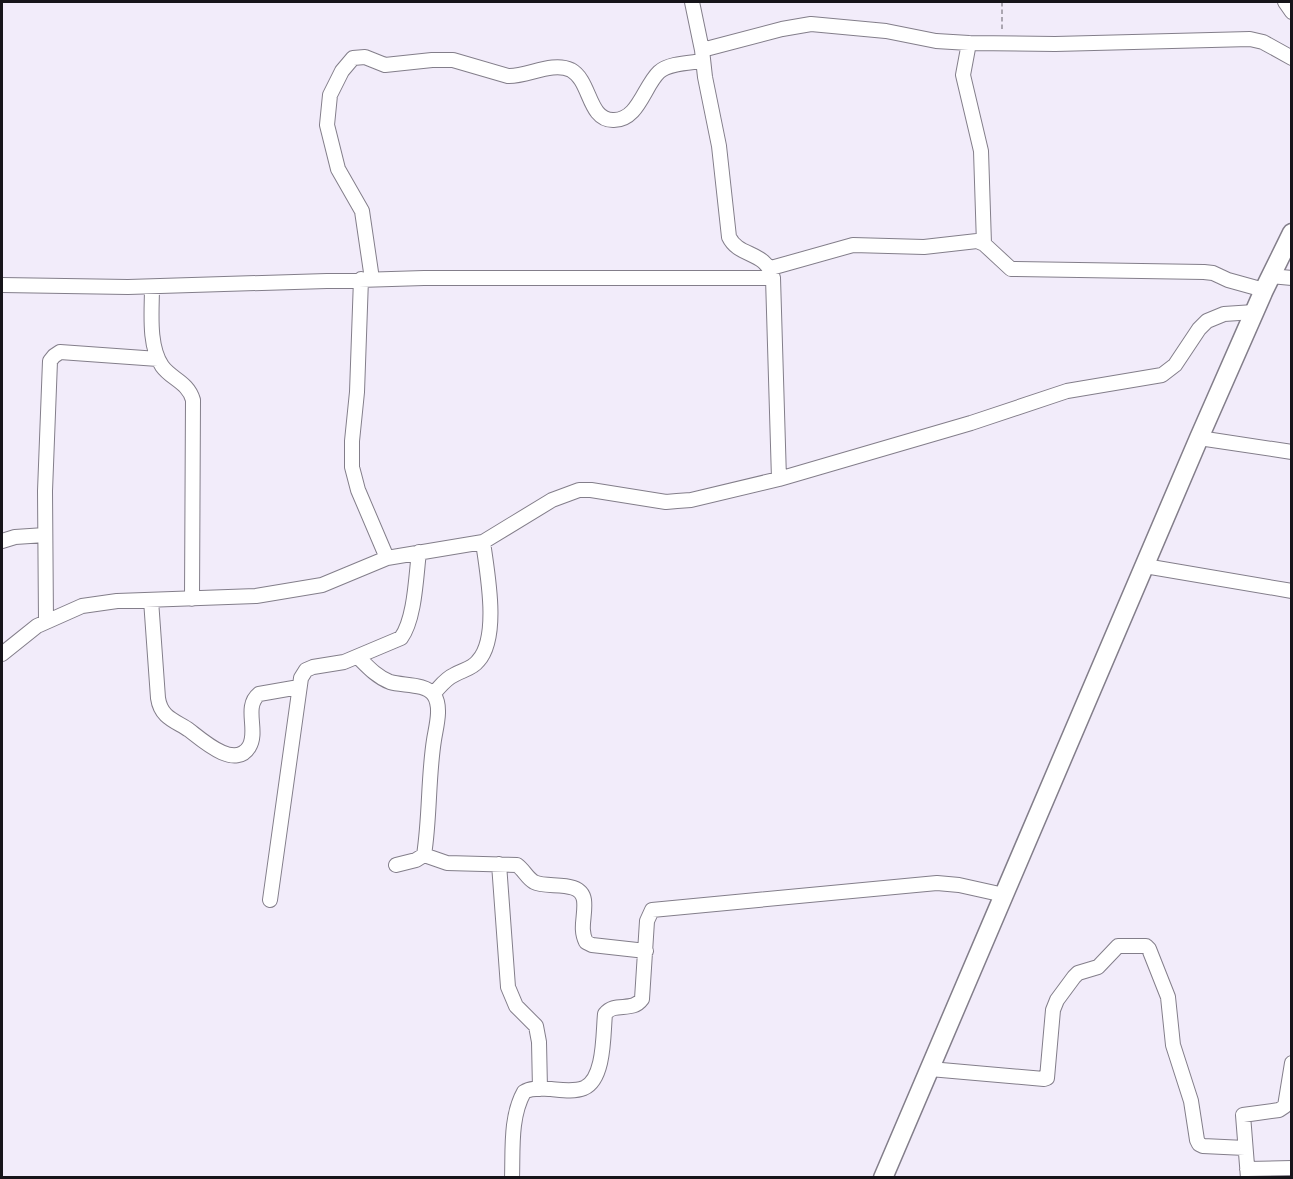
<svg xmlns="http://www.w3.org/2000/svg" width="1293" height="1179" font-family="Arial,sans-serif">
<rect width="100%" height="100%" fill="#f2ecfa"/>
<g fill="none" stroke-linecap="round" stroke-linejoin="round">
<g stroke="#837e8a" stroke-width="16">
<path id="minor" d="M692,2L702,50L705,77L719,146L729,237C739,258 766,250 773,278L779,479
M1285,2L1292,12
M969,43L963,75L981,151L984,244
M702,50L782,29L811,24L886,31L936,41L969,43L1055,44L1250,39L1263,42L1292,58
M771,268L853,245L924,247L977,241L984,244L1011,269L1204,272L1213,273L1228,280L1264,290
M1270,276L1292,278
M361,279L357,392L352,441V467L358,490L387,558
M372,279L362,211L338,169L327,125L330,95L342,71L353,58L365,57L385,65L432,60H453L508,76C527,77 552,61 571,70C591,81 588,120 613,120C638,121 644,86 659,72C669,63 690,63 703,61
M2,285L128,287L424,278H773
M152,287C152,311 148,345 162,366C171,379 188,382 193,400L192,599
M1199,438L1292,452
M2,541L15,537L45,535
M1145,566L1292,591
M151,600L158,698C159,705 161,710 166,715C172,721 182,725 189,730C202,740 235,770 249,747C259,731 243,707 259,694L299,687
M46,621L45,491L50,361L54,356L60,352L158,359
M2,654L37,626L82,606L117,601L256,596L322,585L387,558L483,542L552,500L579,490H591L666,502L677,501L691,500L779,479L971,423L1067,391L1162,375L1175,365L1199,329L1207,321L1224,314L1254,312
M358,657C368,667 377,677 390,682C403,686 425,683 434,695C442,707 436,727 434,740C428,778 430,817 424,855L416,860L396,865
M433,694C440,687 445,679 454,675C462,670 472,669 478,661C500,637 487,572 483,542
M424,855L447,863L517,865C524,870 527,878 534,882C547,889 581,879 584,900C586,915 579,928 586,942L592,945L646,951
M499,864L508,987L516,1006L536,1026L539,1042L540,1089
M270,900L301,678L306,670L313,667L344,662L401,638C415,619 416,576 419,552
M930,1069L1044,1079L1047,1078L1053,1010L1057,1000L1074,977L1078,973L1098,967L1118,946H1146L1149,949L1168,997L1173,1045L1191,1101L1197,1140L1199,1144L1203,1146L1245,1148
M1247,1169L1292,1168
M512,1178C513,1150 510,1117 524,1092C532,1087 542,1089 551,1089C562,1090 574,1092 584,1088C605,1079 603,1033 605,1014C615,1001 632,1013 642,999L647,921L652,910L937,883L959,885L1004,895
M1248,1178L1243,1115L1279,1110L1285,1106L1292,1063"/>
</g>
<g stroke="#837e8a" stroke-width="21">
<path id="major" d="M883,1178L1199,438L1264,290L1292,233"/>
</g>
<path stroke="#aba6b1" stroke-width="2" stroke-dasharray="4.5 3" stroke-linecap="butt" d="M1002,2V29"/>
<use href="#minor" stroke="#fff" stroke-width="14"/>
<use href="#major" stroke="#fff" stroke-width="18"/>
</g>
<rect width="1293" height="1179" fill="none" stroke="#161419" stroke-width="6"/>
</svg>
